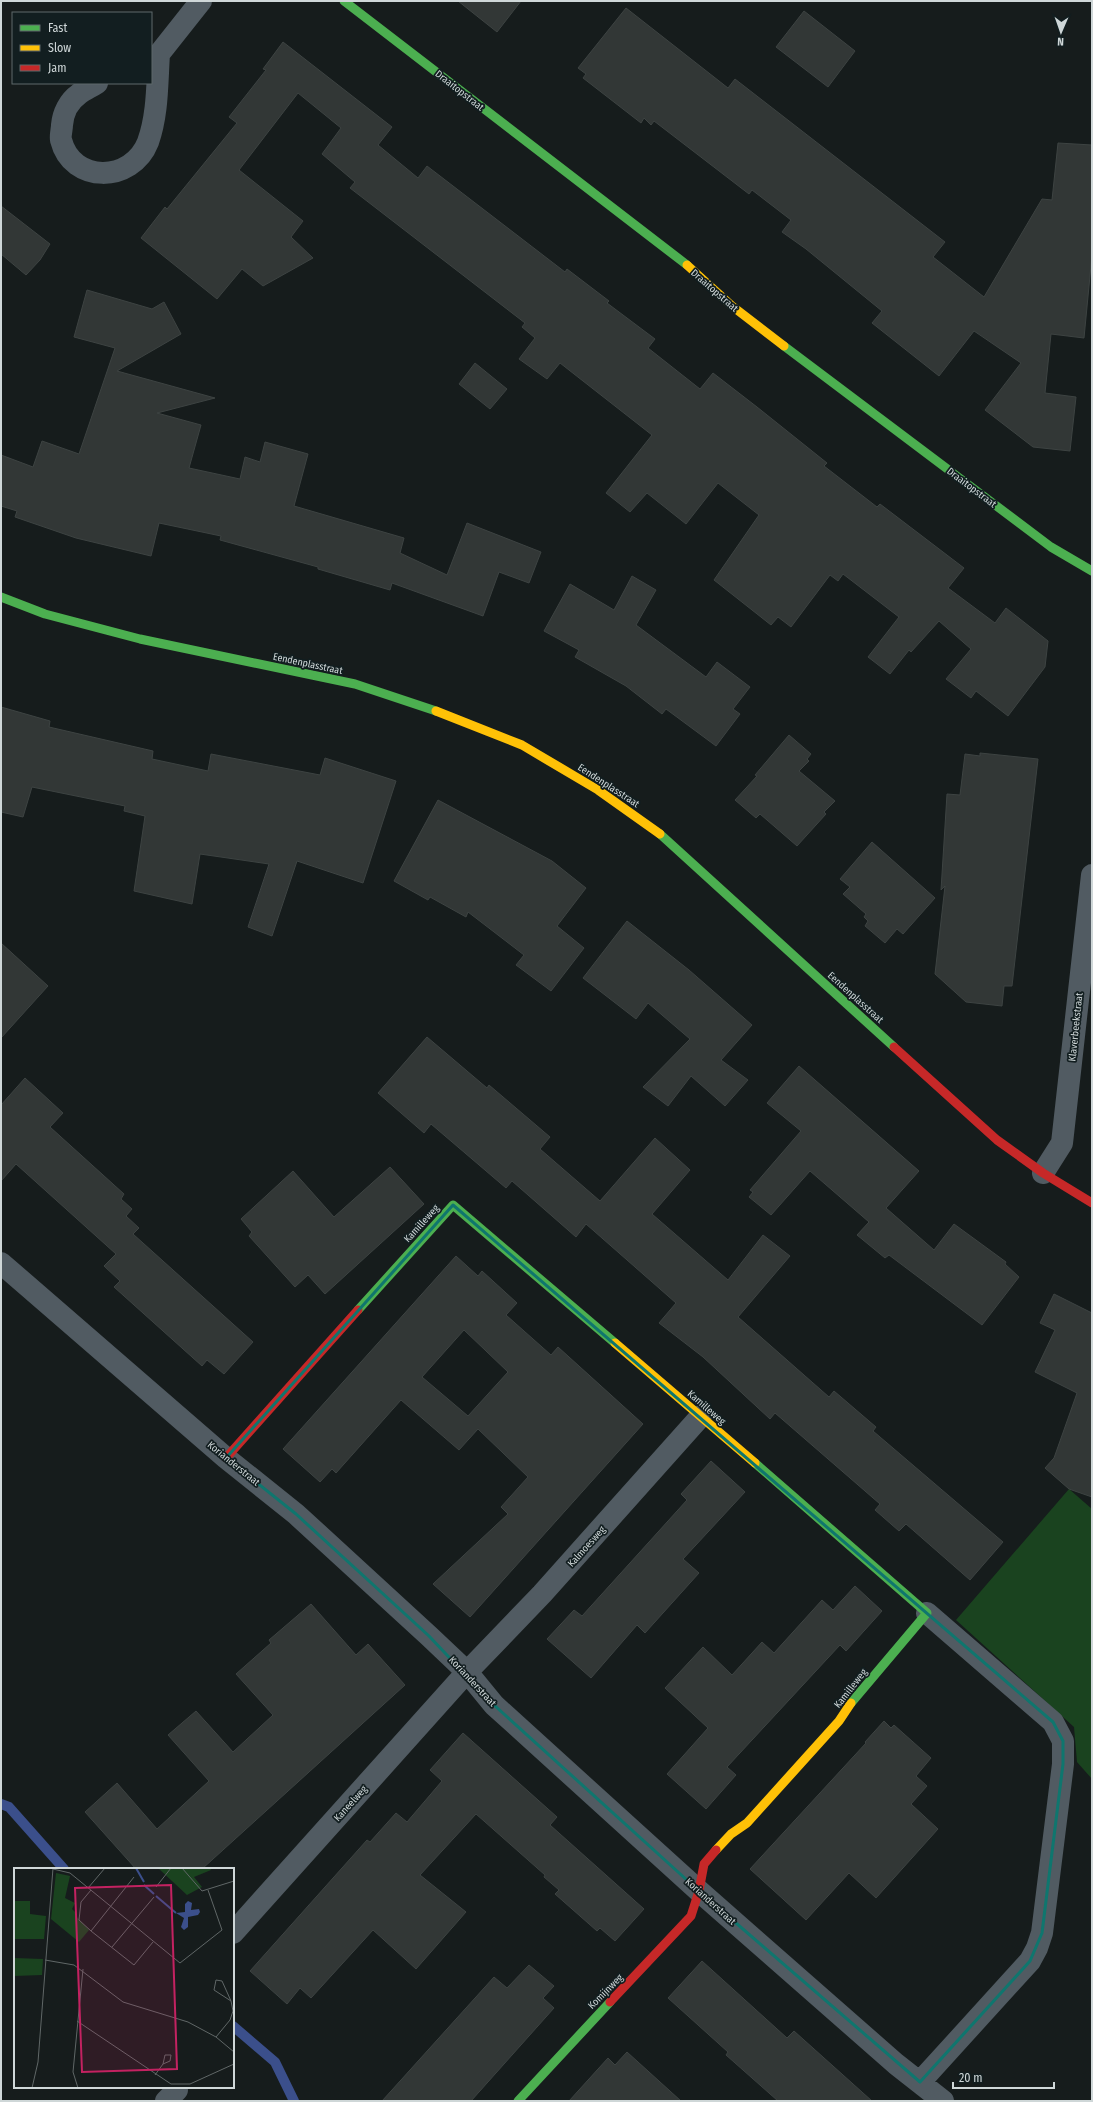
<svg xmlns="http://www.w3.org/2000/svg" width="1093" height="2102" font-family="'Fira Sans Condensed',sans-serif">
<rect width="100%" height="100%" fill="#161c1c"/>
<path fill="#1a431f" d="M1069,1489L1092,1509V1779L1077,1762L1074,1727L956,1620Z"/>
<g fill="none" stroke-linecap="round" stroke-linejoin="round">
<path stroke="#3b4f8b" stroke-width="10" d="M1,1804L9,1807L64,1869
M233,2026L275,2062L294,2101"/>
</g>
<path fill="#323736" stroke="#3d4342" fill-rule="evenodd" d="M458,1H521L497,32Z
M626,8L728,88L735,79L945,242L933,257L984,297L1042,199L1052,200L1058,143L1092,145V255L1084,338L1051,334L1045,393L1076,397L1070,451L1033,447L985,410L1021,363L974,331L939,376L872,323L882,311L806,249L782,232L791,220L752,190L749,194L654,121L651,125L644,118L641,123L583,78L586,74L578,68Z
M804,11L855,51L828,87L776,47Z
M283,42L392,127L378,145L418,178L427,166L565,272L567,269L609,301L607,303L655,339L648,348L700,389L713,373L757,407L827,463L824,466L877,507L880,504L964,568L948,588L995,623L1006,608L1048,641L1045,667L1008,716L976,691L971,698L946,679L971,649L939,621L911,652L909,650L890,674L868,657L899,617L843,574L838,581L830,575L791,627L778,617L771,625L714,580L759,515L718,483L686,524L647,493L630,512L606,493L652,435L560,363L547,379L519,359L535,338L522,327L525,323L350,188L355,182L322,154L341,128L298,93L239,170L303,221L291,237L313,258L263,286L242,269L217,299L141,238L165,207L167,209L237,123L229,117L266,70L263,69Z
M1,206L50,244L40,260L26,275L1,254Z
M87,290L152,309L164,302L181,334L117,371L215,398L157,413L201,425L189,468L240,479L245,457L260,462L265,442L308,454L294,506L404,538L400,553L447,575L467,523L541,552L529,583L499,572L483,616L392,583L390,590L318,569V567L220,540L221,536L159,523L151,556L76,538L15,517L17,511L1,506V455L33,467L42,441L79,454L115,348L74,337Z
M475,363L507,389L490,409L459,384Z
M632,576L656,590L636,625L706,677L717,662L750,687L733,709L740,714L716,746L666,709L662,714L626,686L575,657L579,650L544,631L570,584L614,610Z
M1,707L50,721L49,727L153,751L152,759L208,771L211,754L320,775L325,758L396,781L363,883L297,861L272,936L248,927L269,864L200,854L192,904L134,891L145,816L124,811L125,806L32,787L23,817L1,812Z
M789,735L811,754L807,759L809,761L799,771L835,801L824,812L826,814L797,846L760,814L756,818L735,800L757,776L755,775Z
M980,753L1038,759L1012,986H1004L1002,1006L966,1002L935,974L945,886L941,890L947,794L960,795L965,754L980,756Z
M438,800L552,861L586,888L557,926L584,948L551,991L516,965L524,955L468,912L466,917L430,897L428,900L394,881Z
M872,842L935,898L903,934L897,929L885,943L865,926L868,921L864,917L866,914L843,894L850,887L840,879Z
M627,921L689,970L752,1025L721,1060L748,1080L725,1106L691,1076L668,1106L643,1087L690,1039L648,1003L636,1019L583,978Z
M1,943L48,986L1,1038Z
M427,1037L487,1088L489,1085L550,1137L540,1149L600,1201L655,1138L690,1170L652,1214L728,1280L763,1235L790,1256L738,1317L829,1397L834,1391L876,1427L873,1431L1003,1542L970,1580L906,1524L899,1531L875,1510L880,1504L775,1413L770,1419L703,1357L659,1323L676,1303L586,1224L576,1237L512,1181L506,1188L431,1124L424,1133L378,1093Z
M799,1066L919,1171L886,1208L934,1250L954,1224L1006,1262L1005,1264L1019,1277L982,1325L889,1255L885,1258L857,1235L869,1222L810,1171L771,1215L749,1197L753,1192L750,1190L801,1131L767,1103Z
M25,1078L63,1113L50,1127L124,1194L121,1199L132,1209L126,1216L139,1228L133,1234L253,1342L224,1374L207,1360L202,1366L114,1287L120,1281L104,1266L116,1254L16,1164L1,1181V1105Z
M390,1167L424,1204L325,1294L308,1275L295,1287L249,1236L252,1232L241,1219L293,1171L334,1217Z
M456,1256L478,1276L482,1271L517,1303L506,1315L551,1355L558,1347L643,1424L470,1617L433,1584L508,1514L501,1507L528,1477L478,1429L459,1450L401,1400L336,1473L332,1469L320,1482L283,1449ZM464,1330L508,1372L468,1416L422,1377Z
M1054,1294L1092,1313V1497L1069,1489L1045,1468L1054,1458L1077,1393L1035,1372L1055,1330L1040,1323Z
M711,1461L745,1492L683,1559L699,1573L645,1633L637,1625L591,1678L547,1639L574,1610L582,1616L687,1500L681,1494Z
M855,1586L882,1611L846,1651L840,1645L727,1767L736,1775L706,1809L667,1774L708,1728L665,1688L703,1647L732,1675L762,1642L774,1653L822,1600L833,1610Z
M311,1604L356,1655L368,1644L405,1685L202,1869H136L85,1812L117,1783L157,1829L209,1781L168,1735L196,1711L233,1752L273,1715L236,1674L271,1643L269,1640Z
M884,1721L891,1728L894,1725L931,1758L916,1776L927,1786L911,1804L938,1829L876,1898L849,1873L806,1920L750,1869L866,1743L865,1742Z
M463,1733L557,1817L550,1825L644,1909L615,1941L600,1928L597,1931L555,1894L559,1890L544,1877L545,1875L476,1814L420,1875L466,1912L416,1969L373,1930L311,1998L300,1988L287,2004L250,1971L367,1840L370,1842L396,1813L407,1822L442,1781L430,1770Z
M702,1961L787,2038L794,2031L872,2101H778L726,2055L728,2052L668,1998Z
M529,1965L554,1986L543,1998L554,2008L471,2101H382L494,1977L507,1988Z
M627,2052L681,2101H569L608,2058L615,2065Z"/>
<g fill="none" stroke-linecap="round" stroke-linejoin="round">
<path stroke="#515b62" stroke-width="22" d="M151,58L159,54L201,1
M97,83C91,87 84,90 79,94C69,101 63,113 62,125C62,129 60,136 61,140C72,184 132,183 148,142C158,114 157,83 159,54
M1043,1173L1062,1143L1092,875
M1,1263L226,1458L296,1514L429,1636L467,1672L494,1705L699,1891L896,2064L943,2101
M233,1933L467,1672L542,1594L701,1416
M920,2082L1030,1961L1037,1948L1042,1933L1063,1764V1741L1053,1722L927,1613
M166,2101L177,2090"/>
<path stroke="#4caf50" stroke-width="9" d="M344,1L687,265
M784,346L1051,547L1092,571
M1,597L45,614L140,639L355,684L436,711
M660,834L894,1047
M358,1310L453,1205L615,1343
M755,1463L927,1613L851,1703
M518,2101L610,2002"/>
<path stroke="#ffc107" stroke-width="9" d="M687,265L732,306L784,346
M436,711L522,745L598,790L660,834
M615,1343L755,1463
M716,1850L731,1834L747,1823L839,1721L851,1703"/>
<path stroke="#c62828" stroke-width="9" d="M894,1047L997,1140L1043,1173L1092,1203
M226,1458L358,1310
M610,2002L691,1916L699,1891L704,1864L716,1850"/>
</g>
<path fill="none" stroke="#0f766e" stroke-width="3" stroke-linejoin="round" d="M453,1205L1053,1722L1063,1741V1764L1042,1933L1030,1961L920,2082L699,1891L494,1705L429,1636L296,1514L226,1458Z"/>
<g text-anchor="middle" stroke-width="3.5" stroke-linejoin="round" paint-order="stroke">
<g font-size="10" fill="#cfd7d8" stroke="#121e20">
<text transform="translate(460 90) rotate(38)" y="4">Draaitopstraat</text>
<text transform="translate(715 290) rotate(41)" y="4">Draaitopstraat</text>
<text transform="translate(972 487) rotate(37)" y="4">Draaitopstraat</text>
<text transform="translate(308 663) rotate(12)" y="4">Eendenplasstraat</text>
<text transform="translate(609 785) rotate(33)" y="4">Eendenplasstraat</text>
<text transform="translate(856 997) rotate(42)" y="4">Eendenplasstraat</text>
<text transform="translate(1075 1027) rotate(-84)" y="4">Klaverbeekstraat</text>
<text transform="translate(421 1223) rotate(-48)" y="4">Kamilleweg</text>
<text transform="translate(707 1407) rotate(41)" y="4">Kamilleweg</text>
<text transform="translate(234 1463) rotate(39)" y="4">Korianderstraat</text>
<text transform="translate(586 1546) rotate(-48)" y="4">Kalmoesweg</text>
<text transform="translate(473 1681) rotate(47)" y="4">Korianderstraat</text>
<text transform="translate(850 1688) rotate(-52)" y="4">Kamilleweg</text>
<text transform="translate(350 1803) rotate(-48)" y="4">Kaneelweg</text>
<text transform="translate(711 1901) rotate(42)" y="4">Korianderstraat</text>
<text transform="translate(605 1991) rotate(-45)" y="4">Komijnweg</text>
</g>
</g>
<g transform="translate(14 1868)">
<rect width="220" height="220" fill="#161c1c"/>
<path d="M144,0H196L197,2L180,9L188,19L173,27ZM42,5L56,8L51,30L61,35L58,41L62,45L61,47L75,62L65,74L37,51ZM0,33H16V46L32,48L30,71H0ZM0,90L29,91L28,107L0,108Z" fill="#1a431f"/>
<path d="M174,33L178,35L177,42L185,41L186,44L184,47L174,49V59L170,62L167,59L170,50L162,45L171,44V36Z" fill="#3b4f8b"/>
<path fill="none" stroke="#3b4f8b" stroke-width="2" d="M122,0L130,14M130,17L140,26M142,28L162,45"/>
<path fill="none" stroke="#606767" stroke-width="1" d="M168,0L188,23L220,13M39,1L56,5L166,95L208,62L194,22M120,9L77,63L120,97L139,74M142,19L157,0M74,20L91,0M77,22L67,34L65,52L77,63M98,79L140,29M31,92L60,97L109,134L174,154L202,169L220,184M63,153L157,216H176L220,196M202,169L216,152L219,143L217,133L208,113L202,112L200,122L217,133M141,207L149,196L156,193L157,187H151L149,196M18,220L24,194L39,0M64,220L59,204L69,101"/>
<path fill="#c32261" fill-opacity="0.15" stroke="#c32261" stroke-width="2" d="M157,17L163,201L68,204L61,20Z"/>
<rect width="220" height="220" fill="none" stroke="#cfd7d8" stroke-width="2"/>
</g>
<rect width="1093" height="2102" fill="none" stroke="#cfd7d8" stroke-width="4"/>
<rect x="12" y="12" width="140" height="72" fill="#121e20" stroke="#5e686a"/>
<rect x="20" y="25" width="20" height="6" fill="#4caf50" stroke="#5e686a"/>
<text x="48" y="32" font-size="12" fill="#cfd7d8">Fast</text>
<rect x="20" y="45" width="20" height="6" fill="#ffc107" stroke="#5e686a"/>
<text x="48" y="52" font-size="12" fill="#cfd7d8">Slow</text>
<rect x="20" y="65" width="20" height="6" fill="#c62828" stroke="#5e686a"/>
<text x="48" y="72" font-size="12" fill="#cfd7d8">Jam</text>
<g transform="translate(1061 32) rotate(182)" stroke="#121e20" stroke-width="3" paint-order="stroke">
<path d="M0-3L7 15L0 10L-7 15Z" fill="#cfd7d8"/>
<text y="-6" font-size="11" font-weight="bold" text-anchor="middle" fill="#cfd7d8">N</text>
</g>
<path d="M953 2082v6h101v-6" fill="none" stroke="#cfd7d8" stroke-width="2"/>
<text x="959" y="2082" font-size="12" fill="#cfd7d8" stroke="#121e20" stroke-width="3" paint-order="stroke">20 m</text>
</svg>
